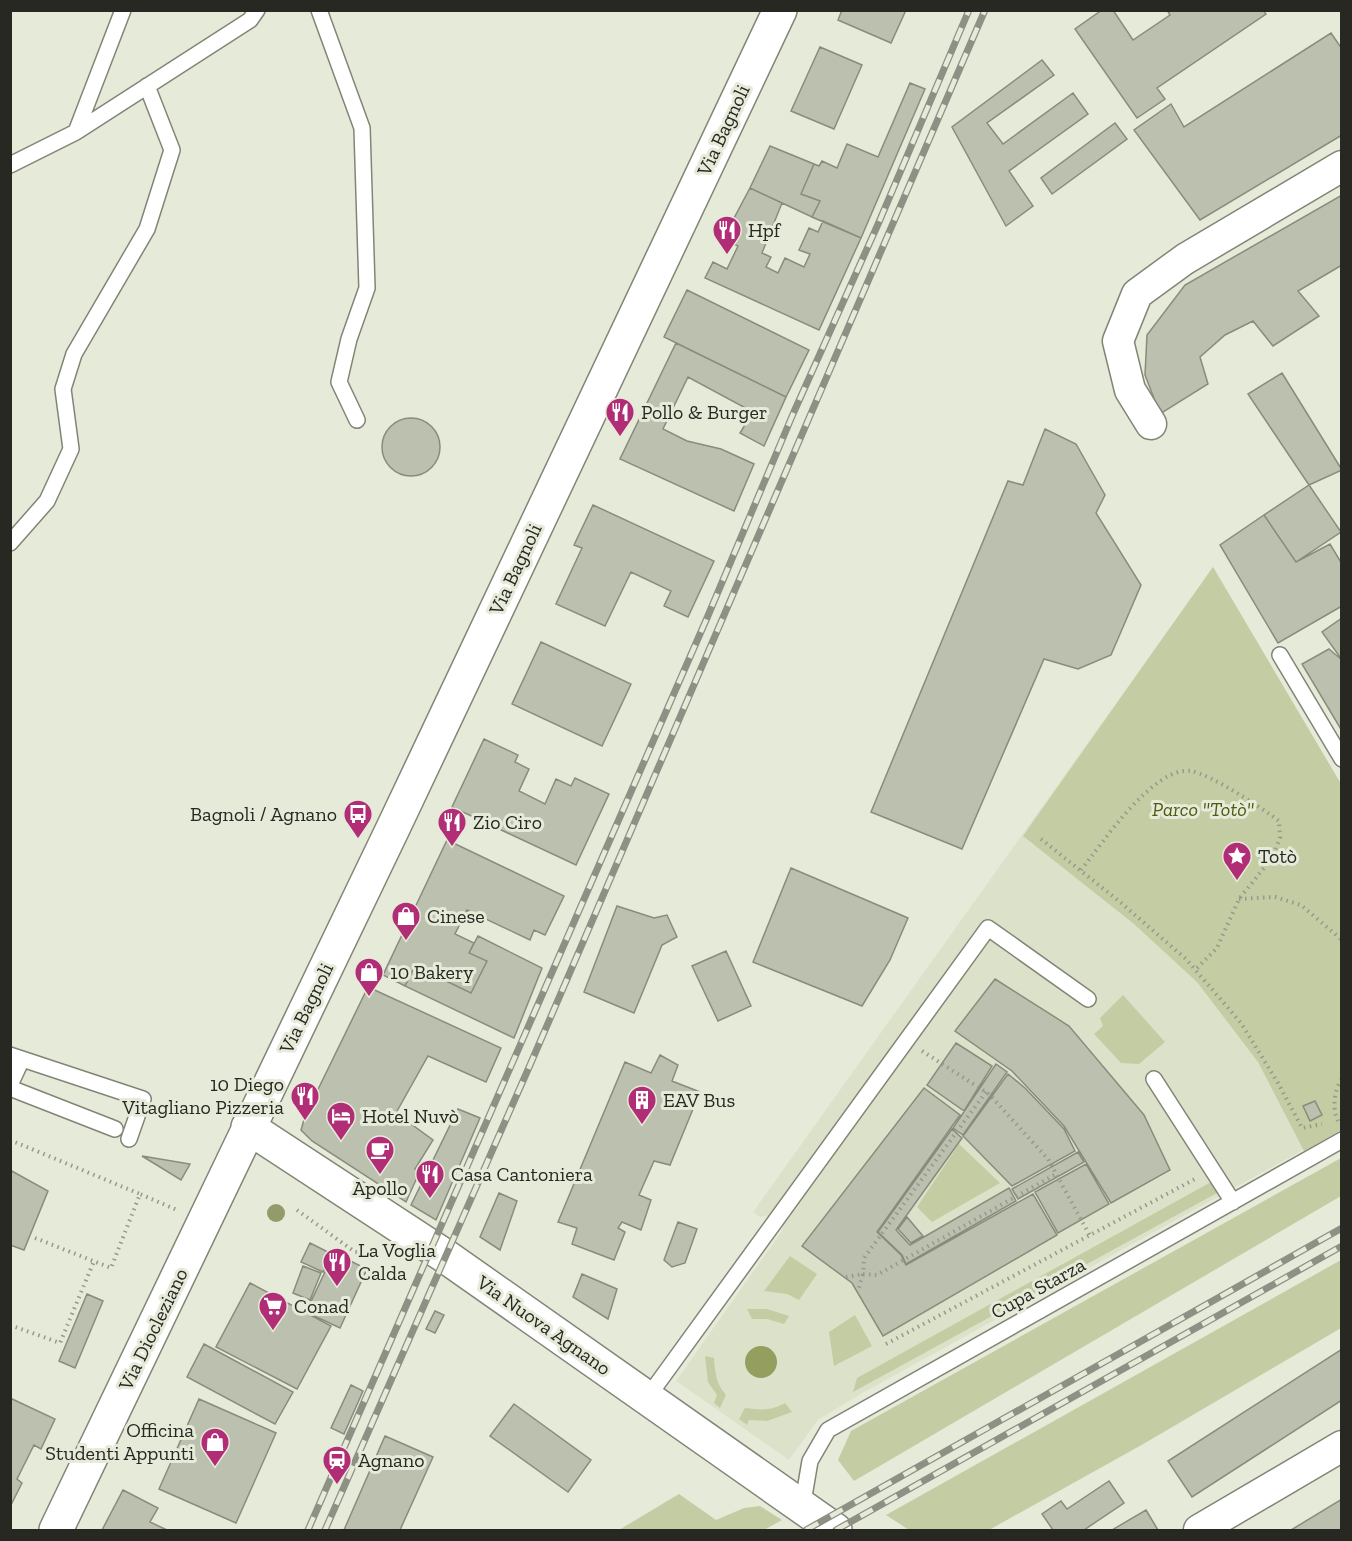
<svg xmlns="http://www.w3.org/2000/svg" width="1352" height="1541" font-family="'Zilla Slab',serif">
<rect width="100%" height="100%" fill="#e6ead9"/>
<path fill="#dce2c9" d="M1213,567L1341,784V1129L857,1396L818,1420L789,1460L676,1381L782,1231L783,1221L773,1214L760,1217L753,1212Z"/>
<path fill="#c3cca3" d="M1213,567L1341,784V1130L1304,1151L1258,1062L1197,982L1134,924L1023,836Z
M1123,995L1165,1042L1139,1064L1121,1063L1094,1034L1103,1026L1100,1018Z
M959,1144L1000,1183L932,1222L917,1207Z
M1341,1158V1196L854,1481L838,1460L851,1431Z
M1211,1182L1217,1193L853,1392L857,1378Z
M790,1256L817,1274L799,1300L787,1294L764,1291Z
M1341,1260V1328L1145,1443L989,1530H909L886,1515Z
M747,1309H767L789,1316L784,1324L767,1319H752Z
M855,1315L872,1346L834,1366L829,1332Z
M705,1356L714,1358C715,1372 716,1384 726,1395L720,1408L714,1403L717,1395L708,1382Z
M785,1403L792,1412L767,1421L749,1420L747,1425L739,1419L745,1408C761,1410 771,1411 785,1403Z
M679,1494L716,1520L744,1508L760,1506L782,1520L764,1530H619Z"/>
<path fill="#939e5f" d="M745 1362a16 16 0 1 1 32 0a16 16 0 1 1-32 0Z"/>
<path fill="#bcc0af" stroke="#898c7d" stroke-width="1.5" d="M842,10H906L891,43L838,20Z
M1102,10H1113L1133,40L1170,15L1167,10H1263L1266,14L1157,88L1165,99L1137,118L1075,29Z
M1331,33L1342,49V135L1200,220L1134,130L1171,104L1184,127Z
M820,47L862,65L834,129L791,111Z
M1042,60L1054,75L987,123L1003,144L1073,93L1088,114L1009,171L1033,206L1006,226L952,127Z
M910,83L925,89L861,238L812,217L820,201L801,194L814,164L819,166L822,161L837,168L847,144L878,157Z
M1115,123L1127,139L1052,194L1041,178Z
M770,146L814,164L801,194L820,201L812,217L750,188Z
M750,188L782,203L762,253L771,257L766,267L778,273L785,258L804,267L810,254L799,250L809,228L818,232L823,221L861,238L819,330L705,278L713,262L727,269L738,246L723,239Z
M1342,195V265L1298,291L1319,316L1273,346L1253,321L1225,335L1200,357L1208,384L1160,414L1145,375L1147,335L1185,285Z
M687,290L809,350L786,397L664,337Z
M676,343L786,397L764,446L740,433L753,412L688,377L663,429L687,441L721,449L754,464L734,511L620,459Z
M1282,373L1342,470L1309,485L1248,394Z
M382 447a29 29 0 1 1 58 0a29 29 0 1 1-58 0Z
M1045,429L1076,444L1105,495L1096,513L1141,585L1111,655L1078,669L1044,659L962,849L871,812L1008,481L1023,485Z
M1309,485L1341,532L1296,562L1264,515Z
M593,505L714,561L688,617L664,606L671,591L631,572L605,626L556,604L582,548L574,545Z
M1264,515L1296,562L1330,544L1342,564V606L1278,643L1220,545Z
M1342,618V660L1322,632Z
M541,642L631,684L602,746L512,704Z
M1329,649L1342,660V731L1302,664Z
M484,739L518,755L515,762L529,769L519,791L545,804L556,779L571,786L575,778L609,794L576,865L452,807Z
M447,840L564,896L545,935L534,930L530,940L467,910L455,934L474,943L469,953L487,961L471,993L415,966L405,986L383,975Z
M791,868L908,918L890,960L862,1006L753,962Z
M617,906L654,918L667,915L677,937L662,945L634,1013L584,992Z
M478,936L542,968L514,1038L405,986L415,966L471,993L487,961L469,953Z
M726,951L751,1006L718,1021L692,966Z
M995,979L1069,1026L1144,1115L1170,1170L1111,1203L1064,1126L1012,1071L955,1031Z
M368,987L501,1048L486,1082L428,1056L396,1113L433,1140L415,1169L420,1171L406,1202L312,1141L301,1130L305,1116Z
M956,1043L992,1066L964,1111L927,1085Z
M660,1055L678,1065L672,1081L700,1092L670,1165L654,1161L639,1195L651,1200L641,1230L622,1222L618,1228L625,1232L614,1260L572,1244L577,1228L558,1222L625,1062L651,1073Z
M996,1064L1007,1072L963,1135L953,1128Z
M1008,1074L1025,1088L1064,1129L1075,1151L1012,1186L963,1136Z
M924,1088L960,1115L877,1232L901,1255L906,1265L1033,1194L1057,1235L883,1336L852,1283L802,1246Z
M1315,1101L1322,1115L1310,1121L1303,1106Z
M458,1109L480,1118L436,1220L411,1205Z
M952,1129L962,1138L896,1230L910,1245L1009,1188L1016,1201L906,1264L902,1255L878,1232Z
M1078,1152L1084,1162L1018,1199L1012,1189Z
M142,1156L190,1164L181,1180Z
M1086,1164L1109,1204L1058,1233L1035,1192Z
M10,1170L48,1191L24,1250L10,1245Z
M499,1193L517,1201L500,1250L480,1237Z
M907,1217L923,1236L911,1243L898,1229Z
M678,1222L697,1229L685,1263L672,1267L664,1260Z
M310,1243L332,1254L323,1272L301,1262Z
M334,1253L367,1269L340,1328L306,1312Z
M303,1266L321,1273L310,1300L293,1293Z
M582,1274L617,1289L608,1319L573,1297Z
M250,1283L331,1326L297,1389L216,1347Z
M87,1294L103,1301L75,1368L59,1361Z
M435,1311L444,1315L435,1333L426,1329Z
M204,1344L293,1392L275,1424L187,1377Z
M1342,1349V1400L1192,1497L1168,1461Z
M351,1385L363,1391L344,1434L331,1428Z
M10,1398L55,1419L41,1449L34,1445L17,1479L22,1483L10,1507Z
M199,1399L276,1433L236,1523L159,1489Z
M514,1404L591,1460L568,1492L490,1436Z
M385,1436L433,1457L400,1530H344Z
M1109,1481L1124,1503L1084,1530H1053L1042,1514L1061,1501L1067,1509Z
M123,1490L158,1508L150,1522L167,1530H102Z
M1342,1499V1530H1291Z
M1146,1510L1158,1530H1112Z"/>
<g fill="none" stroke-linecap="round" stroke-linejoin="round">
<g stroke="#828576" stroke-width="18">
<path id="service" d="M319,10L362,128L367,288L349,339L339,382L357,420
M76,132L123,10
M10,165L76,132L250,20L257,10
M10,543L47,501L71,449L63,389L74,354L147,229L172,150L147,86
M1280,655L1342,759
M10,1055L143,1099L129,1139
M1154,1079L1233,1202
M10,1085L22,1059
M10,1088L115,1129
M647,1398L988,928L1088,999
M802,1508L810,1461L828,1430L1342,1140"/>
</g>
<g stroke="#828576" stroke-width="33">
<path id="minor" d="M1151,424L1130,390L1118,341L1137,294L1185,259L1342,166
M1199,1530L1342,1446"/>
</g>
<g stroke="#828576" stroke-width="36">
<path id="tertiary" d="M248,1127L445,1256L835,1530
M56,1530L395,824L780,10"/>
</g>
<path stroke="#97998d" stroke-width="4" stroke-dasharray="1.5 4.5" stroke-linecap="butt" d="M1041,839L1120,902L1186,959L1241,1023L1278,1083L1302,1128L1322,1124
M1081,870C1102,844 1153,766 1191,771C1210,774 1262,808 1279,821L1280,838L1272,858L1239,899L1217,948L1195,970
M1239,899L1275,897L1301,905L1342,940
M922,1051L989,1094L1048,1159L1090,1236
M986,1092L864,1258L863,1274L877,1275L1056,1174
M1338,1121C1332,1108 1334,1090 1342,1079
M10,1140L140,1194
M297,1210L355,1252L377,1254
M35,1238L111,1268L140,1194L177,1210
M846,1277L863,1274L858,1291
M10,1325L60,1343L94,1261
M886,1344L1195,1179"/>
<use href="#service" stroke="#fff" stroke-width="15"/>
<use href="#minor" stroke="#fff" stroke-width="30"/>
<use href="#tertiary" stroke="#fff" stroke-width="33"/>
<g stroke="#8d9084" stroke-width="7">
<path id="rail" d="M308,1530L707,618L793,414L879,222L969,10
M325,1530L530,1065L985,10
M806,1530L1342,1228
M836,1530L1342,1246"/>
</g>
<use href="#rail" stroke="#e6ead9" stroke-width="4.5" stroke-dasharray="14" stroke-linecap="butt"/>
</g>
<circle fill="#949b6b" cx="276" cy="1213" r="9"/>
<defs>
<g id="restaurant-pin" transform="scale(1.5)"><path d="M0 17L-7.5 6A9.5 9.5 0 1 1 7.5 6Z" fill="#b12d76" stroke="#e6ead9"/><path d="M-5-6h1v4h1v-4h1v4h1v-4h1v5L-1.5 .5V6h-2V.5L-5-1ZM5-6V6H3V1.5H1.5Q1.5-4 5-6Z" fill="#fff"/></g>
<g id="bus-pin" transform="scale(1.5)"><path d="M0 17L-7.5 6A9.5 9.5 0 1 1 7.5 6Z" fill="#b12d76" stroke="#e6ead9"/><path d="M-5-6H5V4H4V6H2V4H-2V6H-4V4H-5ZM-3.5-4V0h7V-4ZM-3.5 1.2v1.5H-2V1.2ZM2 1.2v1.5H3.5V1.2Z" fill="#fff"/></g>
<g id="sight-pin" transform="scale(1.5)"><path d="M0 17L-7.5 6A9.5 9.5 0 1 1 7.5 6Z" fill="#b12d76" stroke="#e6ead9"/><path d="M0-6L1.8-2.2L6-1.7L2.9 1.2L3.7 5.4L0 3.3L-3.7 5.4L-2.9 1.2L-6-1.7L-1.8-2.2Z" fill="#fff"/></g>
<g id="shop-pin" transform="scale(1.5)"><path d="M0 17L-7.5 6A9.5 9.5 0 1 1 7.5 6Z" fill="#b12d76" stroke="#e6ead9"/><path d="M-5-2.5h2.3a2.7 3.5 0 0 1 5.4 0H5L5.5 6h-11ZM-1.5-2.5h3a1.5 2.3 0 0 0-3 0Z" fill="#fff"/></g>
<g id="building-pin" transform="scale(1.5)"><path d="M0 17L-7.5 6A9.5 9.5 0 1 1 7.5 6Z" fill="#b12d76" stroke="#e6ead9"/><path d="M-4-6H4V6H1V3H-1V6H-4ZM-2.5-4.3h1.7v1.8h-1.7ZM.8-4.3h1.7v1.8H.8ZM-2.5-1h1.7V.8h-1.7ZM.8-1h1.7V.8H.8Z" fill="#fff"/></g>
<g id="hotel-pin" transform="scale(1.5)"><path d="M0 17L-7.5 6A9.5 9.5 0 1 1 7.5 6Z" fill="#b12d76" stroke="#e6ead9"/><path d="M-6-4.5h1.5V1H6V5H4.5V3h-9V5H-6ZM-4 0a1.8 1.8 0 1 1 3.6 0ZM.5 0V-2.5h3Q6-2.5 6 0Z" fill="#fff"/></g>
<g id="cafe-pin" transform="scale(1.5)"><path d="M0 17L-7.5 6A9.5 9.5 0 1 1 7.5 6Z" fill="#b12d76" stroke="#e6ead9"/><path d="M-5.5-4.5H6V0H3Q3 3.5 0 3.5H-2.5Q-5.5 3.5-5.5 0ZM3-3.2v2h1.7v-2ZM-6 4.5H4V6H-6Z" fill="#fff"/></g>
<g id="supermarket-pin" transform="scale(1.5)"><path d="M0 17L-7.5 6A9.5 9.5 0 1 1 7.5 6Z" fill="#b12d76" stroke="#e6ead9"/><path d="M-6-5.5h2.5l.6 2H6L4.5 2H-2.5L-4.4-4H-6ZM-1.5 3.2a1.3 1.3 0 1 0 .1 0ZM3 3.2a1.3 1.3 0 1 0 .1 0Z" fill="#fff"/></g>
<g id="station-pin" transform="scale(1.5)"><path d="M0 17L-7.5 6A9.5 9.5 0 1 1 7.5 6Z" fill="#b12d76" stroke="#e6ead9"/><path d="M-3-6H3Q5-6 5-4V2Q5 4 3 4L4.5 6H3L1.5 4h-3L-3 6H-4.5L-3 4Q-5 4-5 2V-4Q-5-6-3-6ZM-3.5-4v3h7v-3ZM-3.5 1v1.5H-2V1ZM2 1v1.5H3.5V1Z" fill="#fff"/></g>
</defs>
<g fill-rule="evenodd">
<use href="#restaurant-pin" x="727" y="230"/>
<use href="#restaurant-pin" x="620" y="412"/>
<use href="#bus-pin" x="358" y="814"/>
<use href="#restaurant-pin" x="452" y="822"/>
<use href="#sight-pin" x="1237" y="856"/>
<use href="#shop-pin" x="406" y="916"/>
<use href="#shop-pin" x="369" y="972"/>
<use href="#restaurant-pin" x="305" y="1096"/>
<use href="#building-pin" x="642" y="1100"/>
<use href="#hotel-pin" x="341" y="1116"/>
<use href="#cafe-pin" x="380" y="1150"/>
<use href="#restaurant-pin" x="430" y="1174"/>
<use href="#restaurant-pin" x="337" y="1262"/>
<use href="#supermarket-pin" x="273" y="1306"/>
<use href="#shop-pin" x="215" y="1442"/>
<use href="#station-pin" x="337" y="1460"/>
</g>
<g text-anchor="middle" stroke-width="6" stroke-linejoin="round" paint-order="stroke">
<g font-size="20" fill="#272822" stroke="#e6ead9">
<text transform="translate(723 130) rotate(-65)" y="7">Via Bagnoli</text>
<text transform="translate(515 569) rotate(-65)" y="7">Via Bagnoli</text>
<text transform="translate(306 1008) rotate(-64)" y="7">Via Bagnoli</text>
<text transform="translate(1038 1288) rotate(-29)" y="7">Cupa Starza</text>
<text transform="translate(544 1325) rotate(35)" y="7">Via Nuova Agnano</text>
<text transform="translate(153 1329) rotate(-64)" y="7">Via Diocleziano</text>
</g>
<g font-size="20" fill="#272822" stroke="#e6ead9" text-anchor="start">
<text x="748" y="237">Hpf</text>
<text x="641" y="419">Pollo &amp; Burger</text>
<text x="337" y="821" text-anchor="end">Bagnoli / Agnano</text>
<text x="473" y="829">Zio Ciro</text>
<text x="1258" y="863">Totò</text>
<text x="427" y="923">Cinese</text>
<text x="390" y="979">10 Bakery</text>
<text x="284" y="1091" text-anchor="end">10 Diego<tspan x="284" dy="23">Vitagliano Pizzeria</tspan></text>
<text x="663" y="1107">EAV Bus</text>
<text x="362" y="1123">Hotel Nuvò</text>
<text x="451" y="1181">Casa Cantoniera</text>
<text x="380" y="1195" text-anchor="middle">Apollo</text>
<text x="358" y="1257">La Voglia<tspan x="358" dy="23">Calda</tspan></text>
<text x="294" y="1313">Conad</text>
<text x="194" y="1437" text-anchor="end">Officina<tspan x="194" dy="23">Studenti Appunti</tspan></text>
<text x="358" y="1467">Agnano</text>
</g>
<g font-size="20" font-style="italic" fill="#505a11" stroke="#e6ead9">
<text x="1203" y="816">Parco "Totò"</text>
</g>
</g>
<rect width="1352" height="1541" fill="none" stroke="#272822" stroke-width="24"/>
</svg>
